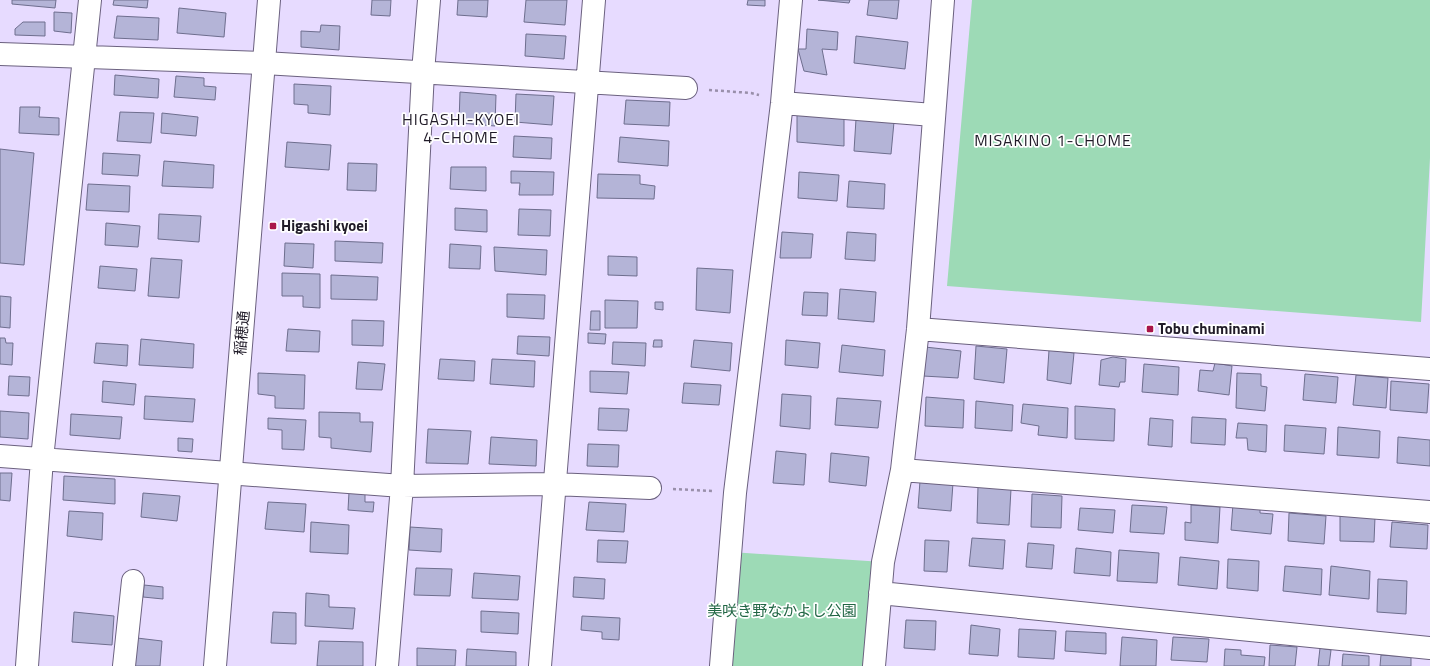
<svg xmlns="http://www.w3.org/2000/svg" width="1430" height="666" font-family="'Titillium Web','Noto Sans JP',sans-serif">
<rect width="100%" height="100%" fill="#e7dbff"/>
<path fill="#9ddab6" d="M972,0H1430V158L1421,322L947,286Z
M731,552L883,562L874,666H721Z"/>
<path fill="#b4b4d7" stroke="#6e6e8e" d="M12,0H56L55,8L12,4Z
M114,0H148L147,8L113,5Z
M372,0H391L390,16L371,15Z
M458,0H488L487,17L457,15Z
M526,0H567L565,25L524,22Z
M748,0H765V6L747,5Z
M818,0H850L849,3Z
M869,0H899L897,19L867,15Z
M179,8L226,13L224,37L177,33Z
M54,12L72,13L71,33L54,31Z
M117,16L159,18L158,40L114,38Z
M23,22H45V36L15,35V29Z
M321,25L340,26L339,50L301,47V31L320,32Z
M807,29L838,32L837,50L822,49L827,75L804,71L798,49H806Z
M526,34L566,36L564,59L525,56Z
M856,36L908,42L905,69L854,63Z
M115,75L159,79L158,98L114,95Z
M176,76L204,78V86L216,87L215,100L174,97Z
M294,84L331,86L330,115L308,113V105L294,104Z
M460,92L496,95L495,126L459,123Z
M516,94L554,96L552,125L515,122Z
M626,100L670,102L669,126L624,124Z
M20,107H40L39,117L59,118V135L19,133Z
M120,112L154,113L151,143L117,141Z
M162,113L198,117L196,136L161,133Z
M797,114L844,118V146L797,142Z
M856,119L894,122L891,154L854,151Z
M514,136L552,138L551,159L513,157Z
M620,137L669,141L668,166L618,162Z
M287,142L331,145L329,170L285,167Z
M0,149L34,153L24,265L0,263Z
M103,153L140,155L138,176L102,174Z
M164,161L214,165L213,188L162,186Z
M348,163L377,164L376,191L347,190Z
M451,167H486V191L450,189Z
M511,171L554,172L553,195H519L520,183H511Z
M799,172L839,175L837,201L798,198Z
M598,174L640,175V184L655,186L654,199L597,198Z
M849,181L885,184L884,209L847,207Z
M88,184L130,186L129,212L86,210Z
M455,208L487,210V232L455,230Z
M519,209L551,210L550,236L518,235Z
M159,214L201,216L199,242L158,239Z
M106,223L140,226L138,247L105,245Z
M782,232L813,234L811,258H780Z
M847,232L876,234L875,261L845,259Z
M335,241L383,243L382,263L335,261Z
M285,243L314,244L313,268L284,266Z
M450,244L481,246L480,269L449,268Z
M494,247L547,250L546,275L495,271Z
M608,256L637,257V276L608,275Z
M151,258L182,260L179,298L148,296Z
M100,266L137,269L135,291L98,288Z
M697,268L733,270L730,313L696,310Z
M282,273L320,274V308L303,307V296H282Z
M331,275L378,277L377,300L331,299Z
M840,289L876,292L874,322L838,319Z
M804,292L828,293L827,316L802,315Z
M507,294L545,295L544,319L507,317Z
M0,296L11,297L10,328L0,327Z
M605,300L638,301L637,328H605Z
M655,302H663V310L655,309Z
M591,311H600V330H590Z
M352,320L384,321L383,346L352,345Z
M288,329L320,331L319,352L286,351Z
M588,333L606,334L605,344L588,343Z
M518,336L550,337L549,356L517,354Z
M0,338H5L6,343H13L12,365L0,364Z
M141,339L194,344L193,368L139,365Z
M654,340H662V347H653Z
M694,340L732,343L730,371L691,367Z
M786,340L820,343L818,368L785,365Z
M613,342L646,343L645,366L612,364Z
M96,343L128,345L127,366L94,363Z
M842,345L885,350L883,376L839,372Z
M976,346L1007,349L1004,383L974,379Z
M925,347L961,351L958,378L923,376Z
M1049,350L1074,353L1071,384L1047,380Z
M1113,357L1126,359L1125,382H1120L1119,387L1099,385L1101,360Z
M440,359L475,361L474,381L438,379Z
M492,359L535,361L534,387L490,384Z
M358,362L385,364L382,390L356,389Z
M1215,363L1232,366L1229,395L1198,391L1200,370L1213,371Z
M1144,364L1179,367L1178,395L1142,392Z
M590,371L629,372L627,394L590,392Z
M258,373L305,375L304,409L275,408V396L258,394Z
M1237,373L1261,374V386L1267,387L1265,411L1236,408Z
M1305,374L1338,377L1336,403L1303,400Z
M1356,375L1388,378L1386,408L1353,405Z
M9,376L30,377L29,396L8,395Z
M103,381L136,384L134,405L102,402Z
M1391,381L1429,384L1427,413L1390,410Z
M684,383L721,385L719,405L682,403Z
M782,394L811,396L810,429L780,426Z
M145,396L195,399L193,422L144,419Z
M926,397L964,400L963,428L925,426Z
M837,398L881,401L878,428L835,425Z
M976,401L1013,405L1012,431L975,428Z
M1023,404L1068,408L1067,438L1038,435L1039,426L1021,423Z
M1075,406L1115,409L1114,441L1075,439Z
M599,408L629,409L627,431L598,430Z
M0,411L29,413L28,439L0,437Z
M319,412L360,413V422H373L371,452L331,448V438L319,437Z
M71,414L122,417L120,439L70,435Z
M1192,417L1226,419L1225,445L1191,443Z
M268,418L306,420L304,450L282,449V430L268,429Z
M1150,418L1173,420L1172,447L1148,445Z
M1238,423L1267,425L1266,452L1248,450L1247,438H1236Z
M1285,425L1326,428L1324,454L1284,451Z
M1338,427L1380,431L1379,458L1337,455Z
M428,429L471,431L468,464L426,463Z
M491,437L537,440L536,466L489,464Z
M1398,437L1430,440V466L1397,463Z
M178,438L193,439L192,452L178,451Z
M588,444L619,445L618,467L587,466Z
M776,451L806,454L804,485L773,483Z
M831,453L869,457L866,486L829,482Z
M0,473H12L10,501L0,500Z
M64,476L115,479V504L63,500Z
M920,481L953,483L951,511L918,508Z
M978,486L1011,489L1009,525L977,523Z
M349,492L365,493V502H374L373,512L348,510Z
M143,493L180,496L177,521L141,517Z
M1032,494L1062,496L1061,528L1031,527Z
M268,502L306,504L304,532L265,529Z
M589,502L626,504L624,532L586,530Z
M1233,504L1260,506V513L1273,514L1271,534L1231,530Z
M1132,505L1167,507L1164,534L1130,532Z
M1191,505L1220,507L1218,543L1185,540V522L1191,523Z
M1080,508L1115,510L1113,533L1078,530Z
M69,511L103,513L102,540L67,536Z
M1289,513L1326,516L1324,544L1288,541Z
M1340,515L1375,517L1374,542L1340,541Z
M311,522L349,525L348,554L310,552Z
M1392,522L1428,525L1427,549L1390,547Z
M410,527L442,529L441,552L409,550Z
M972,538L1005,540L1003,569L969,566Z
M598,540L628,541L626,563L597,562Z
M925,540L949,541L947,572L924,571Z
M1028,543L1054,545L1052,569L1026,567Z
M1076,548L1111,552L1110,576L1074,573Z
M1119,550L1159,553L1157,583L1117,581Z
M1180,557L1219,561L1217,589L1178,585Z
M1228,559L1259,561L1258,591L1227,588Z
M1285,566L1322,569L1321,595L1283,591Z
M1331,566L1370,571L1369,599L1329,595Z
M416,568L452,569L450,596L414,595Z
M474,573L520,576L518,600L472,598Z
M574,577L605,579L604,599L573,597Z
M1378,579L1407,581L1406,614L1377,612Z
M144,585L163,587V599L143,597Z
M306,593L329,595V607L355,608L353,629L305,626Z
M481,611L519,613L518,634L481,632Z
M74,612L114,616L112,645L72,642Z
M273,612L296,613V644L271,643Z
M582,616L620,618L619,640L602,639V632L581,630Z
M906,620L936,621L935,650L904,648Z
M971,625L1000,629L998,656L969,654Z
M1019,629L1056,631L1054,659L1018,657Z
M1066,631L1106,633V654L1065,651Z
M1122,637L1157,640L1156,666H1120Z
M1173,637L1209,639L1207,662L1171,660Z
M137,638L162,641L160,666H135Z
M319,641L363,642V666H317Z
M1270,645L1297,647L1295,666H1269Z
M417,648L456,650L455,666H417Z
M1320,648L1331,650L1329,666H1318Z
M467,649L516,652V666H466Z
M1225,649L1241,650V655L1265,657L1264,666H1224Z
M1343,654L1369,656V666H1342Z
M1381,655L1411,657V666H1380Z"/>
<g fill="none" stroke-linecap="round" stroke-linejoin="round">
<g stroke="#6b617f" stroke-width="24">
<path id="street" d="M0,54L264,63L686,88
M782,103L933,115
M918,329L1430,369
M0,456L402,486L553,484L650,488
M902,470L1430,512
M880,593L1430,648
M27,666L42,459L90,0
M124,666L133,581
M387,666L402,486L423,72L429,0
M540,666L594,0
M721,666L735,493L782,103L791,0
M874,666L883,562L902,470L918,329L943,0"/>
</g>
<g stroke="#6b617f" stroke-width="24">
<path id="secondary" d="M215,666L269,0"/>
</g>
<path stroke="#998faa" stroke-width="2.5" stroke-dasharray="3 3" stroke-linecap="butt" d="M709,90L751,93L759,95
M673,489L712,491"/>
<use href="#street" stroke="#fff" stroke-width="22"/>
<use href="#secondary" stroke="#fff" stroke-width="22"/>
</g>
<g fill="#a9154a" stroke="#fff" stroke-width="1.5">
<rect x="269" y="222" width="8" height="8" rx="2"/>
<rect x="1146" y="325" width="8" height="8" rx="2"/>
</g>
<g text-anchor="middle" stroke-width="3.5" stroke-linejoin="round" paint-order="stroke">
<g font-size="15" font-weight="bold" fill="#201b28" stroke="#fff" text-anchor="start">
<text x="281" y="231">Higashi kyoei</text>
<text x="1158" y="334">Tobu chuminami</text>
</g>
<g font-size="15" fill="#201b28" stroke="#fff">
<text transform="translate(242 333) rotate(-85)" y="5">稲穂通</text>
</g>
<g font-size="15" fill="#216644" stroke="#fff">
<text x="782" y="616">美咲き野なかよし公園</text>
</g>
<g font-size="16" letter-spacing="1" fill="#201b28" stroke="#fff">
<text x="461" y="125">HIGASHI-KYOEI<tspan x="461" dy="18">4-CHOME</tspan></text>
<text x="1053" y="146">MISAKINO 1-CHOME</text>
</g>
</g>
</svg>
